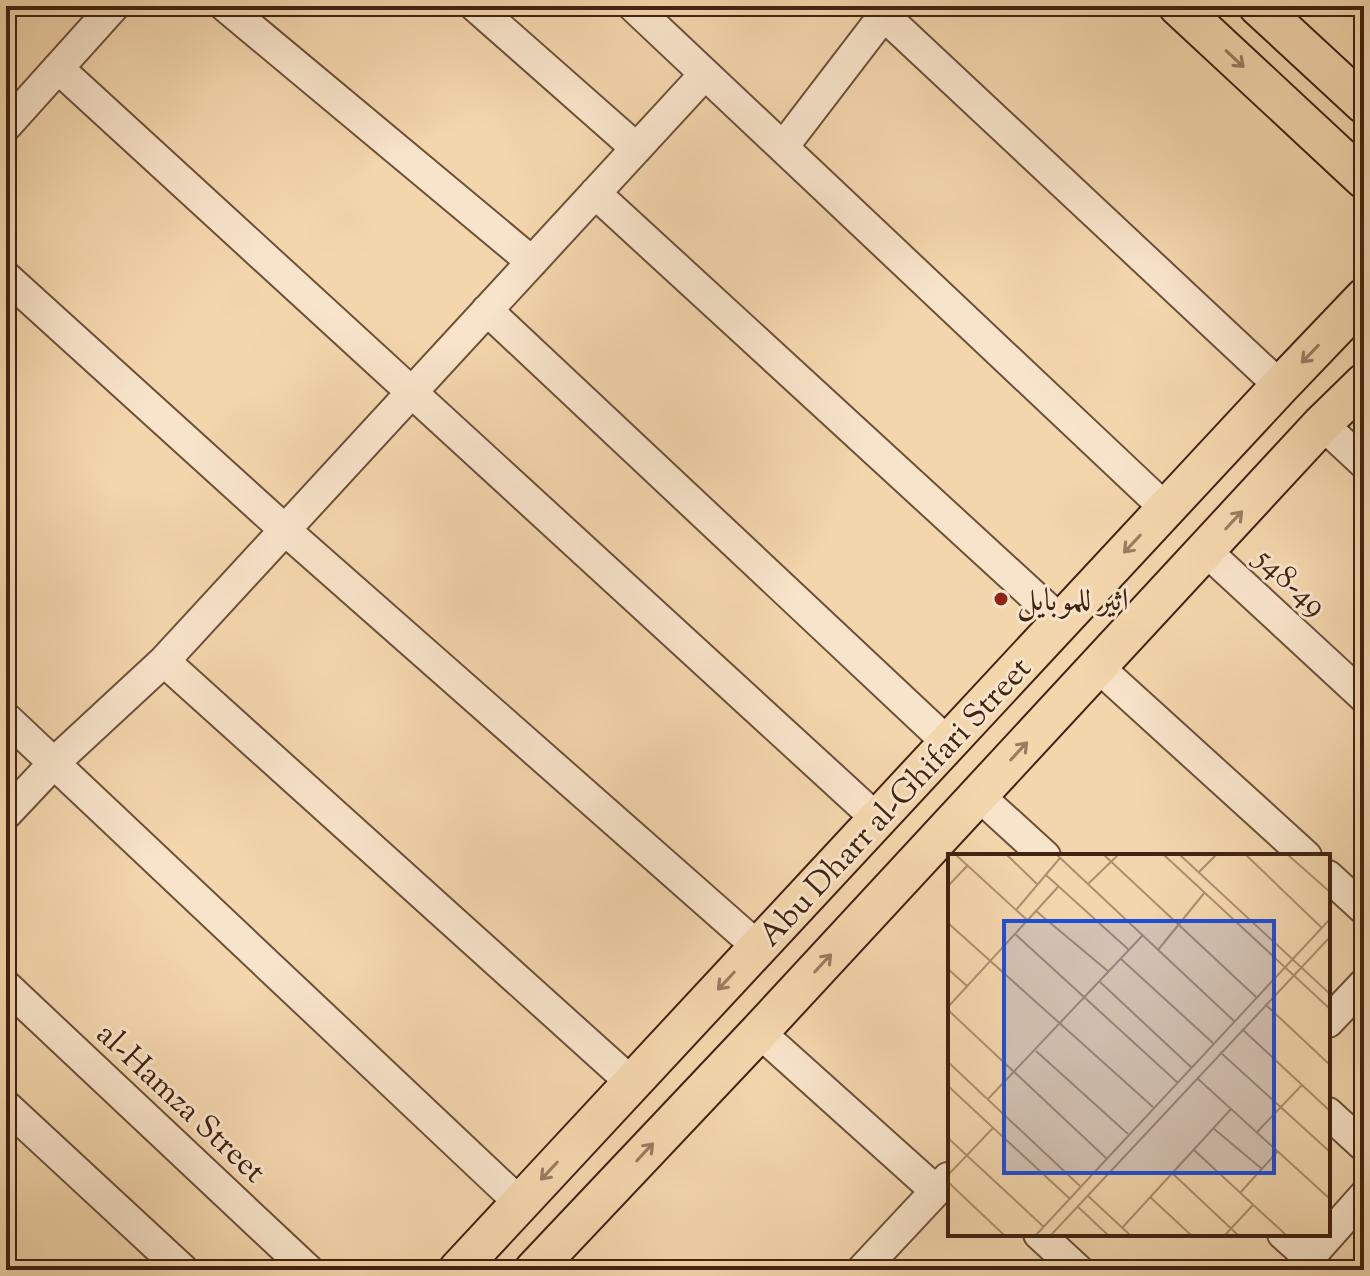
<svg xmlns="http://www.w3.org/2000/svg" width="1370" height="1276" font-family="'Sorts Mill Goudy',Amiri,serif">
<rect width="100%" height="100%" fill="#f4d6ad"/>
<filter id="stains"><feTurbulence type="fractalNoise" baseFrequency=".0025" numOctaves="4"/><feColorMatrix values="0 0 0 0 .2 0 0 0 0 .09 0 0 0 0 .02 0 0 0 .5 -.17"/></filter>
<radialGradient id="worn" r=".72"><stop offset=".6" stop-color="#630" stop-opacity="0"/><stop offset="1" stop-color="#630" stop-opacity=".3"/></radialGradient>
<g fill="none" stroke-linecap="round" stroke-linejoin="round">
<g stroke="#6e5039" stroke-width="34">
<path id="minor" d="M225,6L532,262
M475,6L636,148
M633,6L1165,508
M874,6L1280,386
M58,68L877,819
M6,126L114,6
M783,147L891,6
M595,193L1061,621
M6,277L285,530L758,947
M487,310L948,743
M1322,424L1364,463
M1205,550L1364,697
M164,661L632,1083
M1097,666L1306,856
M6,718L520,1203
M978,795L1045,856
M6,814L55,762L164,661L705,74
M1328,876L1364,909
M6,986L308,1270
M1328,1022L1364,984
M759,1032L936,1191
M6,1106L183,1270
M1328,1113L1364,1146
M1039,1234L1078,1270
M1283,1234L1309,1257
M862,1270L948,1178
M1298,1270L1364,1196"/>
</g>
<g stroke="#422312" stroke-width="42">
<path id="major" d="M1178,6L1364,179
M1258,6L1364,104
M458,1270L1280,386L1364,298
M534,1270L759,1032L1322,424L1364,383"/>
</g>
<use href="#minor" stroke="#f8e4ca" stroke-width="30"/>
<use href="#major" stroke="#f4d6ad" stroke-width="38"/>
</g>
<defs><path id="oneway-shaft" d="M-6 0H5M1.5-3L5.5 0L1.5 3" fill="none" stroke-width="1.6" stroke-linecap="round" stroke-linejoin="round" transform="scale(2)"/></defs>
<g stroke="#9b7c60">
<use href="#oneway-shaft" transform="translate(1235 59) rotate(43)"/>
<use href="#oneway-shaft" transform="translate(1310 354) rotate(134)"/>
<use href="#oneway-shaft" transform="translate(1234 520) rotate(-47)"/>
<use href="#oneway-shaft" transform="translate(1132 544) rotate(133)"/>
<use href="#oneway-shaft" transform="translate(1019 751) rotate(-47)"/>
<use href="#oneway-shaft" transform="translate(823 963) rotate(-47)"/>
<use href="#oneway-shaft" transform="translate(726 981) rotate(133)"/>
<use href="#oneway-shaft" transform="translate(645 1152) rotate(-47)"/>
<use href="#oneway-shaft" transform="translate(549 1171) rotate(133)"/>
</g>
<circle fill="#8f2418" stroke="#f8e4ca" stroke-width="3" cx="1001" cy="599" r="8"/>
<g text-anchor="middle" stroke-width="6" stroke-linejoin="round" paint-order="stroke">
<g font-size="32" fill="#422312" stroke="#f8e4ca">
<text transform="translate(1292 581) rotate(43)" y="11">548-49</text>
<text transform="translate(894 801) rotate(-47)" y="11">Abu Dharr al-Ghifari Street</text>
<text transform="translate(182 1102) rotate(43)" y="11">al-Hamza Street</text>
</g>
<g font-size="32" fill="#422312" stroke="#f8e4ca" text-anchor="start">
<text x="1017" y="610">اثير للموبايل</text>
</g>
</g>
<g transform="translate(948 854)">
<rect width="382" height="382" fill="#f4d6ad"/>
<path fill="none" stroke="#ad8e6f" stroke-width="2" d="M8,1L79,66M59,1L90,31M109,1L286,167M156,1L308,143M216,1L382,155M232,1L382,140M298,1L374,74M340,1L382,38M251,18L268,1M98,21L181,96M140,30L170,1M0,32L20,11M68,56L112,4M88,57L161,118M0,69L205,253M67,80L229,228M210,96L257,38M173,105L265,189M0,115L20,133M152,128L243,213M317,150L382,211M0,153L110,33M0,156L158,304M294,175L382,257M88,197L180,280M272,198L382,298M0,208L132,332M249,224L382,345M0,232L121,344M40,245L195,81M265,274L314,315M309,278L354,231M0,284L96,373M246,296L338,381M224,319L290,381M0,321L45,274M0,328L56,381M292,339L330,297M139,341L182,381M202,343L243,381M129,352L160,381M174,374L283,255M88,381L382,65M103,381L382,83M277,381L305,351"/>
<path fill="#1d4ed8" fill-opacity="0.15" stroke="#1d4ed8" stroke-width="4" d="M56,67H326V319H56Z"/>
<rect width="382" height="382" fill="none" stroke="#422312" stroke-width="4"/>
</g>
<rect width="1370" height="1276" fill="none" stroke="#f4d6ad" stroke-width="32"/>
<rect x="8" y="8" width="1354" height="1260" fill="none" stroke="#422312" stroke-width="4"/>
<rect x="16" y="16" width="1338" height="1244" fill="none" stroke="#422312" stroke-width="2"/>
<rect width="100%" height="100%" filter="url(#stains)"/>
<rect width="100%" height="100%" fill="url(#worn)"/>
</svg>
